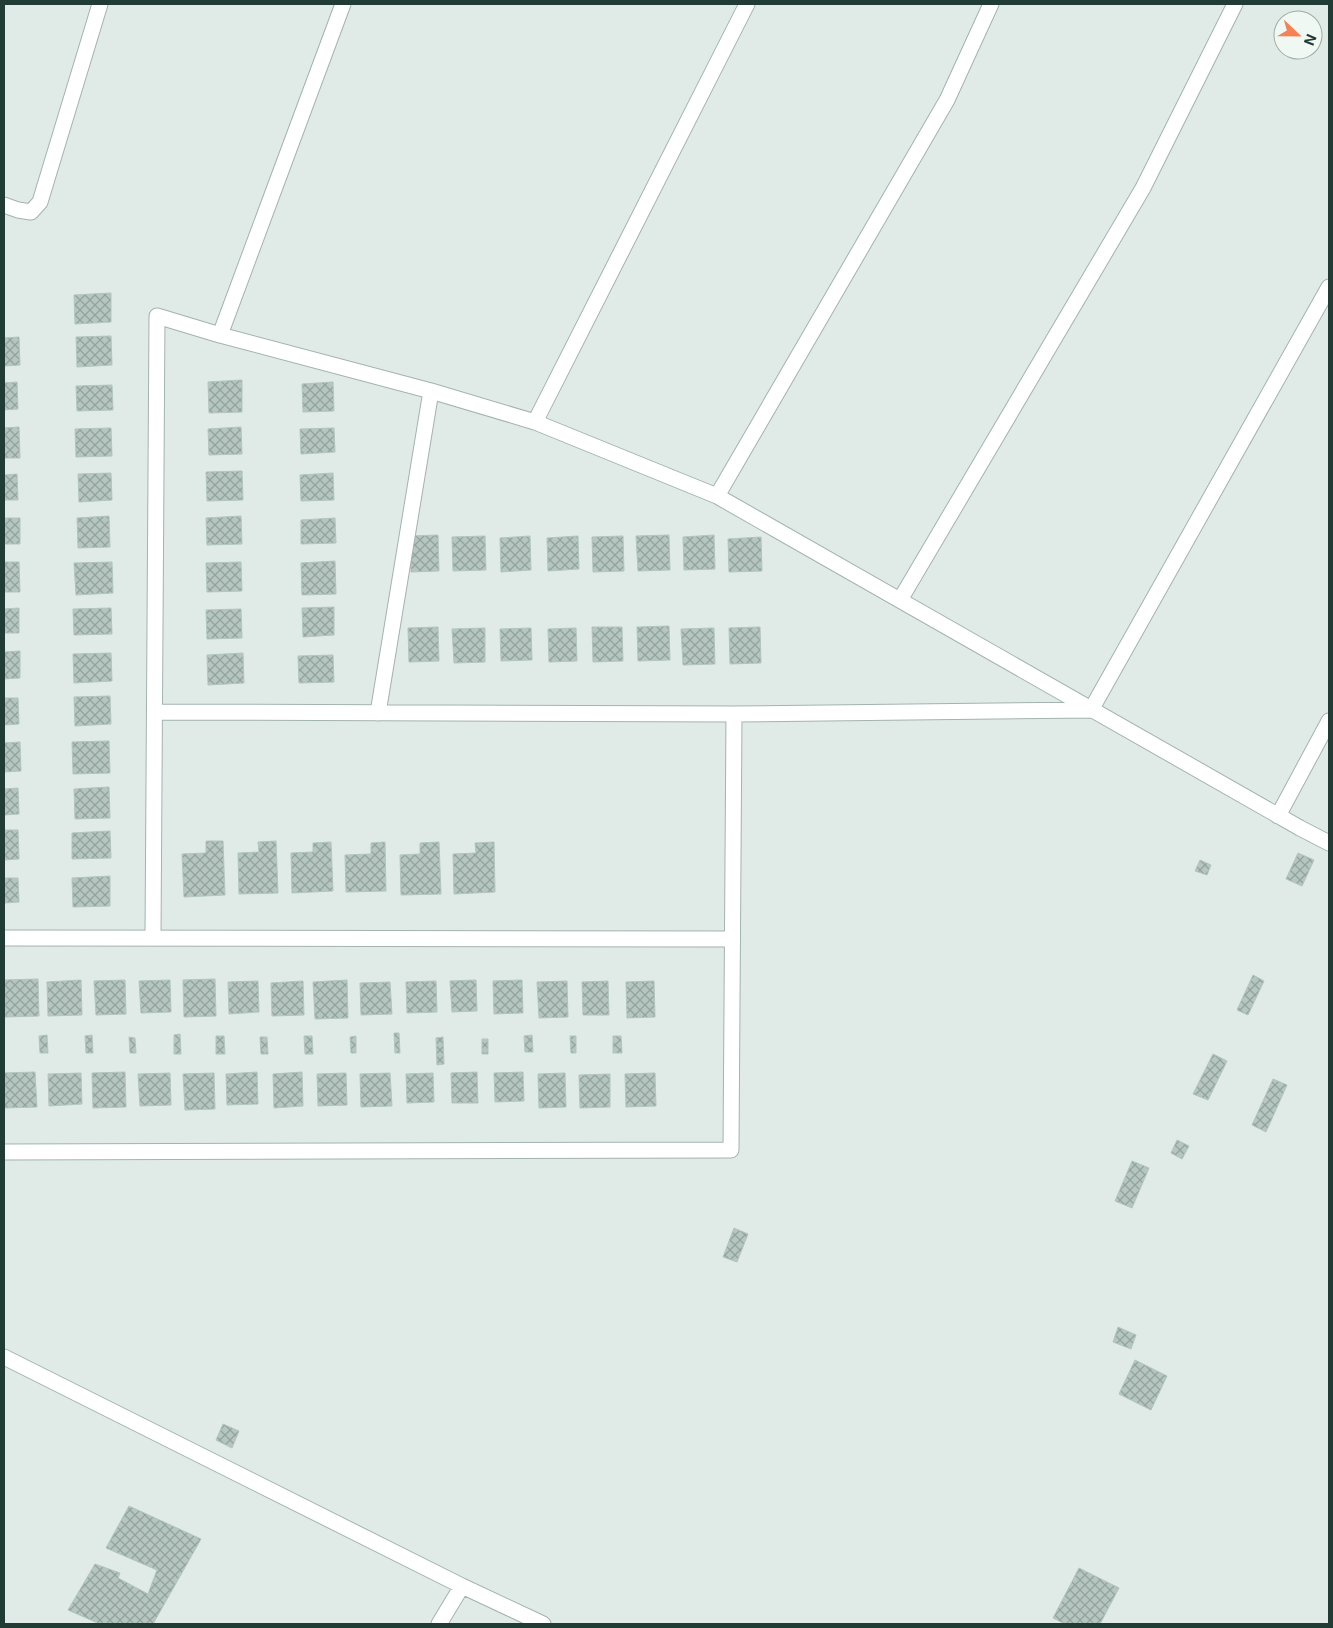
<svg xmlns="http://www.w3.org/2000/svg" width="1333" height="1628" font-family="Inter,sans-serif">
<defs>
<pattern id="building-cross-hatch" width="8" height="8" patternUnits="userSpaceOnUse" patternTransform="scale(1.25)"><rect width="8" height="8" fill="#b5c6c0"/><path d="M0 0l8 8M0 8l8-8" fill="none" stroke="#93a29d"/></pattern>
</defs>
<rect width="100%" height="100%" fill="#e0ebe7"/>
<path fill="url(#building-cross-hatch)" stroke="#b2c5be" d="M111,293V322L75,324L74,295Z
M111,336L112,365L77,367L76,337Z
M19,337L20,365L4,366V338Z
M242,380V412L209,413L208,382Z
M17,382L18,409L4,410V383Z
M333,382L334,411L303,412L302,384Z
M112,385L113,410L77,411L76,386Z
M19,427L20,458H4V428Z
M241,427L242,454L209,455L208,429Z
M111,428L112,456L76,457L75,429Z
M334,428L335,452L301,454L300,429Z
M242,471L243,500L207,501L206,472Z
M111,473L112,500L79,502L78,474Z
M333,473L334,500L301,501L300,475Z
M17,474L18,500H4V475Z
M109,516L110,547L78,548L77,518Z
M241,516L242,544L207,545L206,518Z
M4,518H20V544H4Z
M335,518L336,543L301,544V520Z
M438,535L439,571L411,572L410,536Z
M669,535L670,570L638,571L636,536Z
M714,535L715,569L684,570L683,537Z
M485,536L486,570L453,571L452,537Z
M530,536L531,570L501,572L500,538Z
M578,536L579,569L548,571L547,538Z
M623,536L624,571L593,572L592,537Z
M761,537L762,571L729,572L728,539Z
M335,561L336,594L302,595L301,563Z
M4,562H19L20,592H4Z
M112,562L113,593L76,595L74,563Z
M241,562L242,591L207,592L206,563Z
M334,607V635L303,637L302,608Z
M19,608V633H4V609Z
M111,608L112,634L74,635L73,609Z
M241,609L242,638L207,639L206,610Z
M669,626L670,660L638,661L637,627Z
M438,627L439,661L409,662L408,628Z
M592,627H622L623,661L593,662Z
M760,627L761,663L730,664L729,628Z
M485,628V662L454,663L452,629Z
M531,628L532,660L501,661L500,629Z
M576,628L577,661L549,662L548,629Z
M714,628L715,664L683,665L681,629Z
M20,651V678L4,679V652Z
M111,653L112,681L74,683L73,654Z
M243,653L244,683L208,685L207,655Z
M333,655L334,682L299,683L298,656Z
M110,696L111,724L75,726L74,697Z
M4,698H18L19,724L4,725Z
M109,741L110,773L73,774L72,742Z
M20,742L21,771L4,772V743Z
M109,787L110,818L75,819L74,789Z
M18,788L19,814L4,815V789Z
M4,830H18L19,859L4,860Z
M110,831L111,858L72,859V833Z
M206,841H223L225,895L184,897L182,854L206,853Z
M276,841L278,893L239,894L238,853L259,852L258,842Z
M331,842L333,891L292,893L291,853L313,852V843Z
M385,842L386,891L346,892L345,855L371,854V843Z
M439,842L441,894L401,895L400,855L420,854V843Z
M494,842L495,892L454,894L453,854L476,853L475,843Z
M1298,853L1314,860L1302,886L1286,879Z
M1200,860L1211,865L1207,875L1195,871Z
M110,876V906L73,907L72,878Z
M4,878H18L19,902L4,903Z
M1253,975L1264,981L1248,1015L1237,1010Z
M38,979L39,1016L5,1017L4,980Z
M215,979L216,1016L184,1017L183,980Z
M81,980L82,1015L48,1016L47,982Z
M125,980L126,1014L96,1015L94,981Z
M170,980L171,1012L141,1013L139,981Z
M347,980L348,1018L315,1019L313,982Z
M476,980L477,1011L452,1012L450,981Z
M522,980L523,1013L494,1014L493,981Z
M258,981L259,1012L229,1014L228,982Z
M303,981L304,1015L272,1016L271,983Z
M436,981L437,1012L407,1013L406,982Z
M567,981L568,1017L539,1018L537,982Z
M608,981L609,1015H583L582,982Z
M654,981L655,1017L627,1018L626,982Z
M390,982L392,1014L361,1015L360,983Z
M394,1033H399L400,1053H395Z
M180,1034L181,1054H174V1035Z
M47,1035L48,1053H40L39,1036Z
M92,1035L93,1053H86L85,1036Z
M532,1035L533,1052H525L524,1036Z
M216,1036H224L225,1054H216Z
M304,1036H312L313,1054H305Z
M356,1036V1053H351L350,1037Z
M570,1036H576V1053H571Z
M613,1036H621L622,1053H613Z
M129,1037L135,1038L136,1053H130Z
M260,1037H267L268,1054H261Z
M443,1037L444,1064L437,1065L436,1038Z
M482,1039H488V1054H482Z
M1213,1054L1227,1061L1208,1100L1193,1094Z
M35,1072L37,1107L4,1108V1073Z
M125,1072L126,1107L93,1108L92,1073Z
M257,1072L258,1104L227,1105L226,1074Z
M302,1072L303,1106L274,1108L273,1074Z
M477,1072L478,1103H452L451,1073Z
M523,1072L524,1101L495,1102L494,1073Z
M81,1073L82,1104L49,1106L48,1074Z
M170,1073L171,1105L140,1106L138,1074Z
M214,1073L215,1109L185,1110L183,1074Z
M346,1073L347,1105L318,1106L317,1074Z
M390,1073L392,1106L361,1107L360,1074Z
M433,1073L434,1102L407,1103L406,1074Z
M565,1073L566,1107L539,1108L538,1074Z
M655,1073L656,1106L626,1107L625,1074Z
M610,1074V1107L580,1108L579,1075Z
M1273,1079L1287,1085L1266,1132L1252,1125Z
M1177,1140L1189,1146L1182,1159L1171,1153Z
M1132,1161L1149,1168L1132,1208L1115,1201Z
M734,1228L748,1234L737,1262L723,1257Z
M1118,1327L1136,1335L1131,1349L1113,1342Z
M1135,1360L1167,1376L1151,1410L1119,1394Z
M223,1424L239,1431L232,1448L216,1440Z
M129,1506L201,1539L153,1624H109L104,1622L103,1624H100L68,1610L95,1564L120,1573L118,1578L148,1594L157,1570L106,1548Z
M1079,1568L1119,1588L1100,1624H1065L1053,1618Z"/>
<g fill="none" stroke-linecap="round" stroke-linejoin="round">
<g stroke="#a3b3ae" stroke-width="17">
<path id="minor" d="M4,205L18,210L31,212L40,202L100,4
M220,335L343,4
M535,422L747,4
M717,496L947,100L991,4
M900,600L1143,188L1235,4
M155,712L734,714L1091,710L1329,287
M378,713L431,391
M1278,816L1329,721
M4,938L732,939
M153,938L157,316L220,335L431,391L535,422L717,496L1300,828L1329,843
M4,1152L731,1150L734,714
M4,1357L462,1586L543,1624
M439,1624L462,1586"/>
</g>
<use href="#minor" stroke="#fff" stroke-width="15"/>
</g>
<rect width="1333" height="1628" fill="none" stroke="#203c35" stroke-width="10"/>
<g transform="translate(1298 35) rotate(112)"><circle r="24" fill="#f0f8f4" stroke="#9dada8"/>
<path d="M0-4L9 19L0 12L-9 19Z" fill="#f58154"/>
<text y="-8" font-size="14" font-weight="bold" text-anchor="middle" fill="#203c35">N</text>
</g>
</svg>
